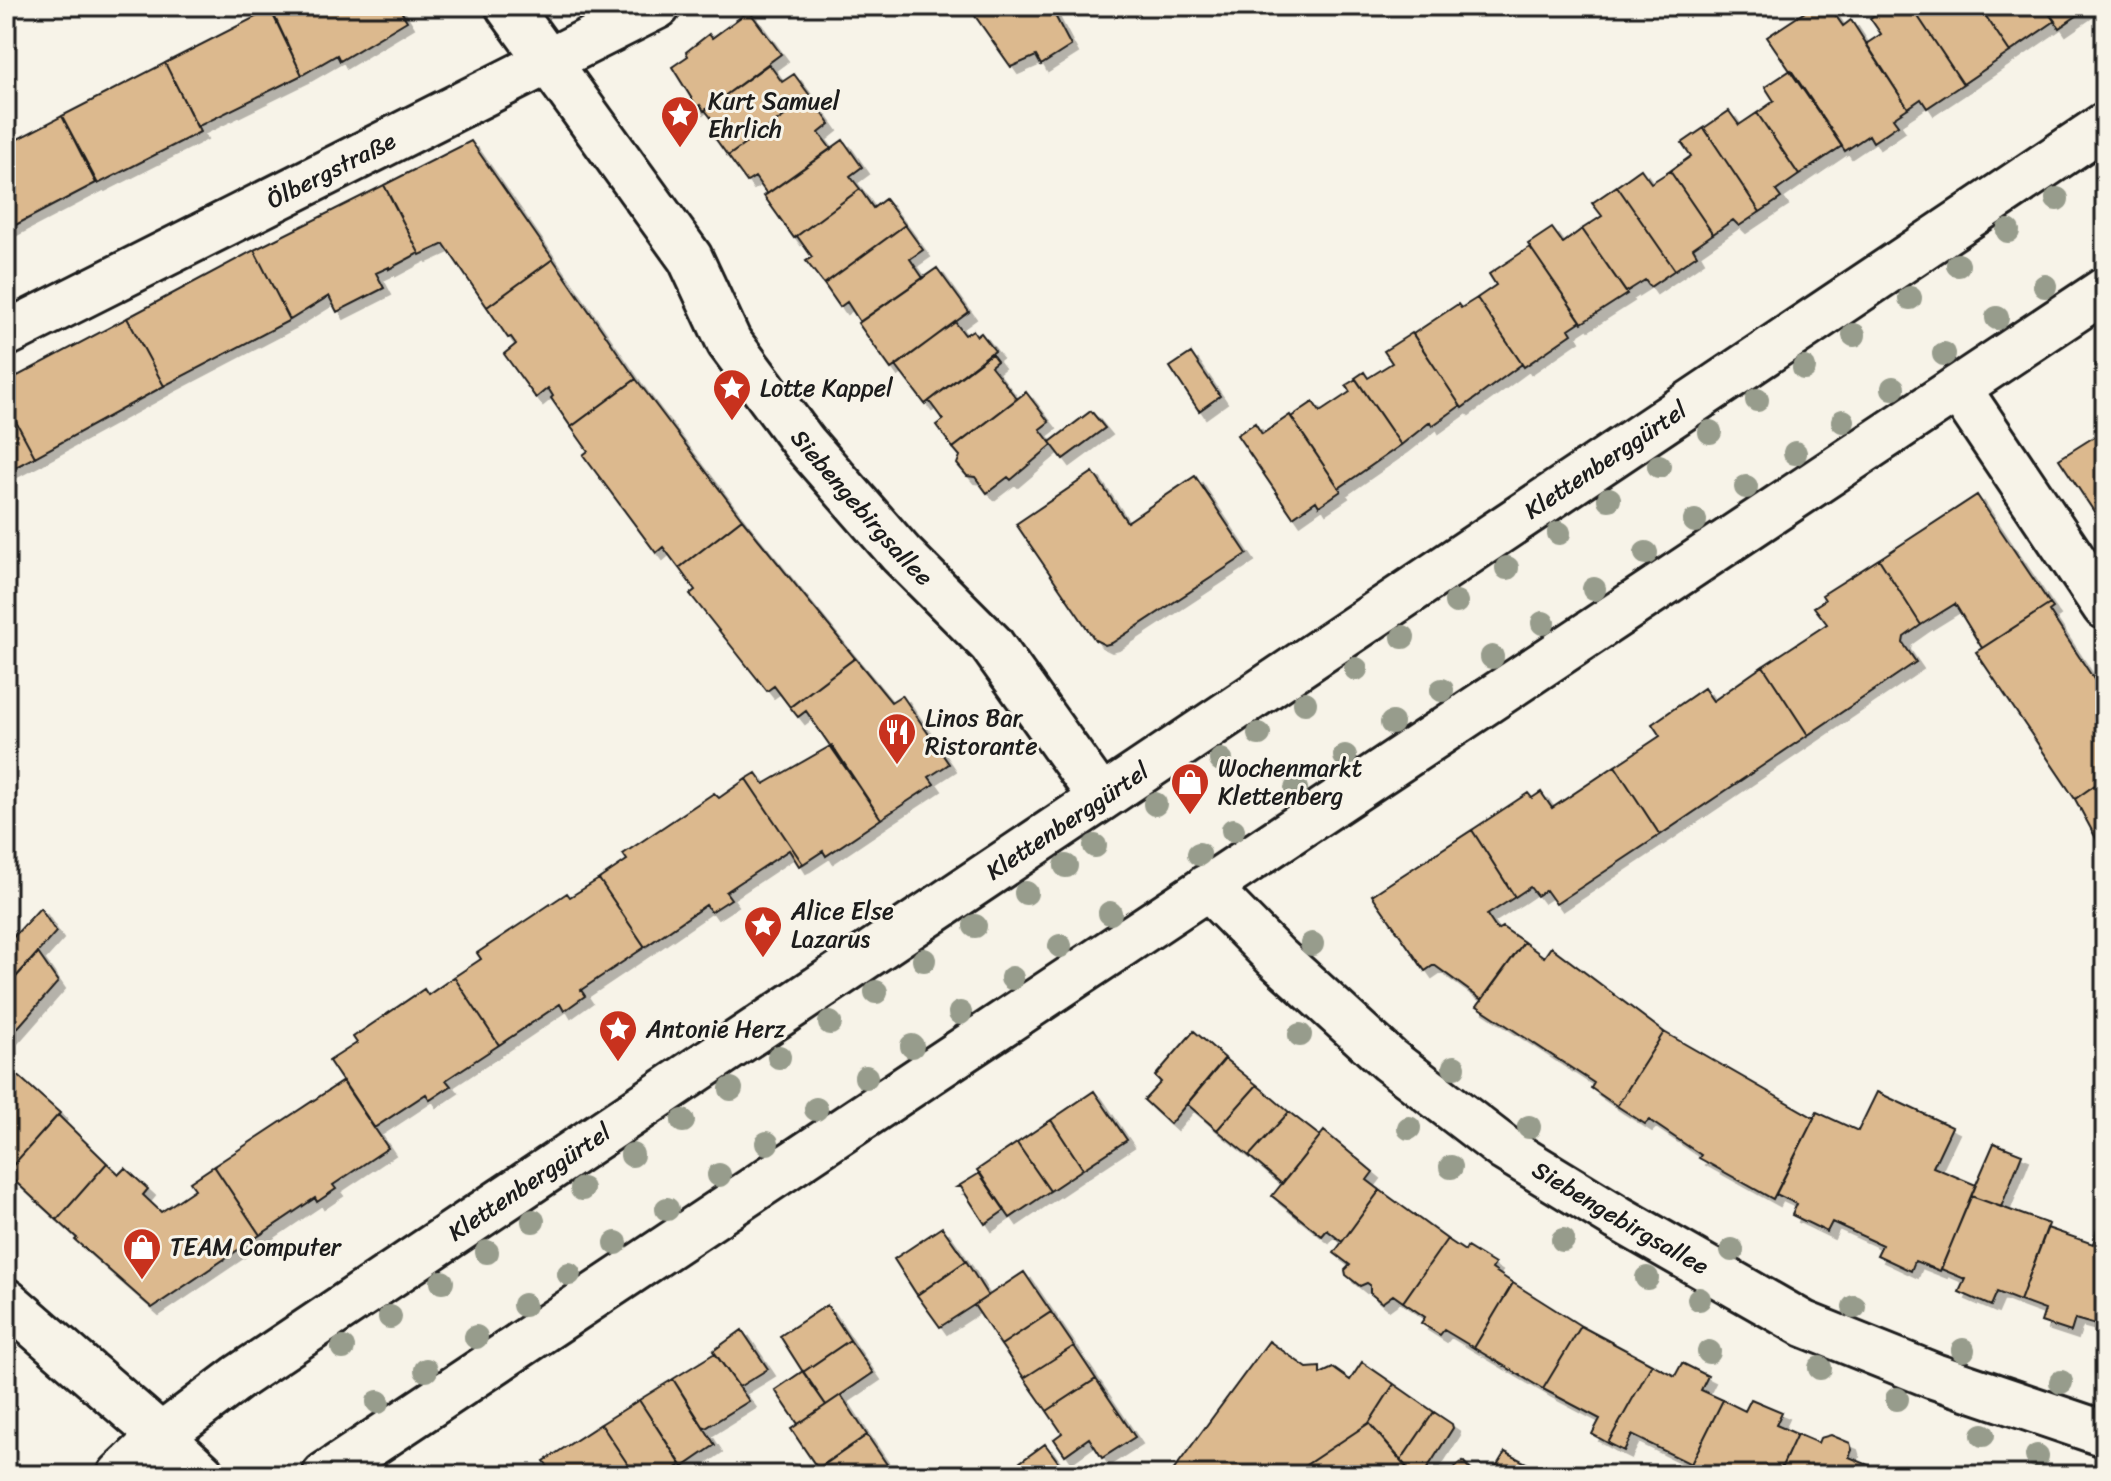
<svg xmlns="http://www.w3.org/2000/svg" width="2111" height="1481" font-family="Sriracha,sans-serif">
<defs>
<filter id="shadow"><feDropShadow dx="7" dy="7" stdDeviation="0" flood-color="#0004"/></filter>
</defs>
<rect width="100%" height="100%" fill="#f7f3e8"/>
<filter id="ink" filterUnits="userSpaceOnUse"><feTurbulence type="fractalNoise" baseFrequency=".0125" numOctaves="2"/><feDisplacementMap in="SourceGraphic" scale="16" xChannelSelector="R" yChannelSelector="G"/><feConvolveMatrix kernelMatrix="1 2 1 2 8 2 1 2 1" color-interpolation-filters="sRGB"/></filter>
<g filter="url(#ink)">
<path fill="#dcb98e" stroke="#1c1c1c" stroke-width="2" filter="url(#shadow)" d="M296,6H398L407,21L340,61L337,55L302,75L274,17Z
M968,6H1050L1071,46L1041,65L1036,56L1011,67Z
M1814,6H1829L1843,26L1851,20L1908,108L1893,118L1898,125L1873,142L1869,135L1845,151L1767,37Z
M1888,6H1911L1963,84L1927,108L1921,99L1908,108L1866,44L1881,34L1870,18Z
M1911,6H1979L2010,52L1963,84Z
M1979,6H2044L2055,21L2010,52Z
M2044,6H2091L2059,28Z
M271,9L302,75L197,127L165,63Z
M749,11L781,54L704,111L700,105L697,107L672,67L688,56L686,52L709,34L712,38Z
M165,63L200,132L98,184L62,116Z
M769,64L782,82L794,74L811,97L728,156L712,134L719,128L705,110Z
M1791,70L1842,146L1799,175L1757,113L1774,101L1765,87Z
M811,97L830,124L819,133L831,149L767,194L755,177L747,182L728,156Z
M1729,111L1739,125L1757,113L1799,175L1776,191L1781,198L1760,212L1704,128Z
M62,116L96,183L6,230V145Z
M1704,128L1760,212L1739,226L1733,220L1713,234L1670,171L1691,156L1682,143Z
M843,140L862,167L850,176L860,189L794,238L764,196Z
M471,141L553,259L487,307L444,244L420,255L384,185Z
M1641,169L1651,183L1670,171L1713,234L1693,248L1697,255L1675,270L1617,186Z
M384,185L419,253L389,269V267L376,273L384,288L337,312L329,296L290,320L254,250Z
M1617,186L1675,270L1650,287L1645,280L1626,292L1582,229L1602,216L1592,203Z
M860,189L873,208L885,199L905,225L824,284L806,261L812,257L797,236Z
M905,225L923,250L910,259L923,278L860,322L847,302L840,307L824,284Z
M1552,228L1563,243L1582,229L1627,294L1582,323L1528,244Z
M1530,247L1581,321L1569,329L1572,334L1524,367L1477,298L1496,285L1489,274Z
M254,250L290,320L164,386L127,318Z
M553,259L636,379L571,427L551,398L553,396L548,388L536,398L504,354L516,344L511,337L508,338L487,307Z
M937,268L969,312L891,369L858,323Z
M1477,298L1522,364L1462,408L1413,334L1458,304L1461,308Z
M127,318L164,386L35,457L6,403V382Z
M955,322L965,335L973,330L977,336L981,333L995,351L925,404L896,366Z
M1412,333L1462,408L1460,406L1432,426L1430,422L1401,445L1355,378L1364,372L1368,378L1392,363L1384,351Z
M991,353L997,361L991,366L1017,399L953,448L936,425L943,420L929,401Z
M1191,353L1220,396L1199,411L1170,367Z
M636,379L742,519L679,568L663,547L656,553L583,455L588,451L571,427Z
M1356,379L1401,445L1339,488L1291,417L1313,402L1320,412L1350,392L1346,385Z
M1026,392L1049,422L1040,429L1052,445L1011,480L1008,477L987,493L975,477L967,476L957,464L960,456L953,448Z
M6,403L35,457L6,472Z
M1091,411L1105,428L1063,459L1050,442Z
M1290,415L1341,491L1319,506L1316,501L1293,517L1237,435L1255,423L1262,434Z
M2105,430V528L2059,459Z
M1093,472L1127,522L1195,476L1247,554L1112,643L1105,645L1095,640L1016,524Z
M1977,495L2050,604L1982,648L1955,604L1921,625L1879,559Z
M742,519L855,658L790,707L774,686L767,691L690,594L695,590L679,568Z
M1879,559L1921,625L1904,637L1903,643L1916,662L1808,735L1763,666L1827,624L1814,607L1825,600L1822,595Z
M2050,604L2053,608L2049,611L2105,696V778L2075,799L1976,652Z
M855,658L891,702L902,695L949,764L929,777L934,784L881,819L806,711L798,717L790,707Z
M1763,666L1808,735L1660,835L1615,766L1660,736L1652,724L1704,688L1713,701Z
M832,745L881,819L826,856L823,851L803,864L746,779L756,773L764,784Z
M1615,766L1660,835L1556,904L1546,890L1537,896L1530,887L1515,897L1472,830L1528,793L1532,798L1541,792L1552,808Z
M2105,778V855L2075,799Z
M746,779L803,864L799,866L789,850L726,892L731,899L711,912L706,905L645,947L599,879L627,860L623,854L714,793L719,798Z
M1472,830L1515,897L1487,915L1497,930L1502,927L1524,942L1482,1000L1434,965L1425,971L1372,895Z
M599,879L645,947L581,990L585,996L564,1011L560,1004L499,1045L454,977L481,959L477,953L567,893L570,897Z
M40,908L56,932L6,988V945Z
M1524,942L1544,957L1551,947L1664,1032L1617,1106L1591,1088L1594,1083L1477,1006Z
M38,953L58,982L6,1041V988Z
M454,977L499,1045L446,1080L451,1086L430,1100L426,1094L374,1128L329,1061L357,1043L353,1037L424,989L428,995Z
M1194,1031L1225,1058L1170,1124L1144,1100L1161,1082L1155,1076Z
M1664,1032L1814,1118L1773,1199L1699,1158L1701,1155L1649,1120L1645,1124L1617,1106Z
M1225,1059L1257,1085L1217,1130L1187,1104Z
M14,1072L60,1113L6,1173V1080Z
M343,1081L388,1148L333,1185L336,1189L317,1202L315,1198L260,1235L214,1166Z
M1257,1085L1289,1112L1249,1156L1217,1130Z
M1094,1091L1127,1140L1083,1169L1051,1120Z
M1877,1092L1952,1127L1933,1167L1976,1185L1940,1271L1915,1261L1911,1271L1877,1255L1882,1245L1832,1222L1827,1232L1792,1215L1797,1204L1776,1194L1817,1112L1858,1131Z
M1289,1112L1320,1136L1282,1184L1249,1156Z
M58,1115L107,1163L57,1220L6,1173Z
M1051,1120L1083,1169L1050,1191L1017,1143Z
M1324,1131L1373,1172L1367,1180L1380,1190L1342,1242L1327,1230L1322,1236L1272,1196Z
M1017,1143L1050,1191L1010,1218L977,1170Z
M1994,1143L2022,1154L2001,1207L1971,1196Z
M107,1163L119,1174L125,1168L148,1189L143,1195L161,1212L195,1189L190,1182L214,1166L260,1235L152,1308L75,1240L77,1238L57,1220Z
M980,1173L1005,1210L985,1224L961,1187H957Z
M1380,1190L1447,1239L1403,1302L1393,1295L1382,1303L1370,1293V1285L1367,1283L1360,1286L1346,1275L1345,1270L1350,1265L1334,1253Z
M1971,1196L2049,1224L2020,1301L1997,1292L1991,1306L1959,1292L1965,1279L1941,1269Z
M942,1227L966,1261L917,1295L894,1259Z
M2047,1228L2093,1244L2097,1229L2105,1232L2103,1327L2075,1319L2071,1332L2041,1322L2045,1310L2020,1301Z
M1447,1239L1465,1251L1467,1247L1495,1264L1492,1269L1513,1283L1474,1348L1444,1330L1440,1335L1421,1323L1425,1317L1403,1302Z
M966,1261L988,1296L940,1327L917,1295Z
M1024,1272L1051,1312L1001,1345L974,1305Z
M1513,1283L1581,1326L1543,1389L1474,1348Z
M827,1305L850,1340L803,1372L780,1336Z
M1051,1312L1074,1346L1024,1378L1001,1345Z
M1581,1326L1652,1364L1608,1443L1592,1434L1600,1419L1543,1389Z
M742,1330L768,1369L739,1387L713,1351Z
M850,1340L873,1373L826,1405L803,1372Z
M1269,1341L1307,1368L1320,1367V1374L1333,1368L1350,1380L1362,1362L1394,1384L1369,1423L1291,1475H1170Z
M1074,1346L1096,1379L1047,1411L1024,1378Z
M715,1353L749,1401L704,1429L673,1379Z
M1682,1363L1708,1376L1701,1390L1723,1400L1691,1464L1632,1435L1624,1451L1608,1443L1652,1364L1675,1376Z
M803,1371L826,1405L798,1424L775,1390Z
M673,1379L715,1445L683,1467L639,1400Z
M1096,1379L1135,1437L1102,1458L1089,1438L1065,1455L1054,1439L1062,1433L1047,1411Z
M1394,1384L1434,1412L1401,1460L1369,1423Z
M841,1395L867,1435L818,1469L791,1429Z
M1751,1399L1782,1412L1776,1425L1797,1434L1778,1475H1713L1691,1464L1723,1400L1745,1411Z
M639,1400L681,1465L666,1475H635L601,1424Z
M1434,1412L1452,1424L1453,1428L1423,1475H1413L1401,1460Z
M1369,1423L1413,1475H1291Z
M601,1424L635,1475H554L544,1461Z
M1797,1434L1818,1443L1820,1438L1831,1435L1850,1443L1852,1450L1849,1457L1873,1467L1869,1475H1778Z
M867,1435L890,1469L882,1475H808Z
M1045,1444L1068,1475H1017L1012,1468Z
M1505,1452L1549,1475H1491Z
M1463,1461L1475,1475H1446Z
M1905,1464L1930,1475H1900Z
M1873,1467L1892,1475H1869Z
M1012,1468L1017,1475H1001Z"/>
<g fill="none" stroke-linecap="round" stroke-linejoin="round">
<g stroke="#1c1c1c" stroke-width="50">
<g id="street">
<path id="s1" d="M508,6L690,258L729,342L804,443L901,554L991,644L1101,798"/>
<path id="s2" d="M6,334L658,6"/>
<path d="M1958,388L2105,607"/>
<path id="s3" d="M1207,887L1276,957L1389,1060L1505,1149L1618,1218L1804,1324L1934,1376L2105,1434"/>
<path d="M6,1301L161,1436"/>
</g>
</g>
<g stroke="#1c1c1c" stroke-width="50">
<g id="secondary">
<path d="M161,1436L203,1475"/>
<path id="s4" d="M120,1475L161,1436L239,1377L2105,125"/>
<path d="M325,1475L2105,290"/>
</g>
</g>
<use href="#street" stroke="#f7f3e8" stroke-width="44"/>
<use href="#secondary" stroke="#f7f3e8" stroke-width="44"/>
</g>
<g fill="#979c8c">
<circle cx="2057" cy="199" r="12"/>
<circle cx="2008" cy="231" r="12"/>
<circle cx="1958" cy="265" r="12"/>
<circle cx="2045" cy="286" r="12"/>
<circle cx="1910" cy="298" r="12"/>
<circle cx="1997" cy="318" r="12"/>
<circle cx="1854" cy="335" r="12"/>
<circle cx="1944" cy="354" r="12"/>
<circle cx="1804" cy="368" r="12"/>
<circle cx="1893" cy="388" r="12"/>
<circle cx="1757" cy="400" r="12"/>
<circle cx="1843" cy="421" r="12"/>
<circle cx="1710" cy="432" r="12"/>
<circle cx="1795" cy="453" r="12"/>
<circle cx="1659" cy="466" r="12"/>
<circle cx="1746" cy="487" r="12"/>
<circle cx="1609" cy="499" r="12"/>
<circle cx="1695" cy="521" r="12"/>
<circle cx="1559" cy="533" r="12"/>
<circle cx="1646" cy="553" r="12"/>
<circle cx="1507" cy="568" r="12"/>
<circle cx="1594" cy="589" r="12"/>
<circle cx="1456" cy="602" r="12"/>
<circle cx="1543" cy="623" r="12"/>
<circle cx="1403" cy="637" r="12"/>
<circle cx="1492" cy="657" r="12"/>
<circle cx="1356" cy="669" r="12"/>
<circle cx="1442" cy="690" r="12"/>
<circle cx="1305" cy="703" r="12"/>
<circle cx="1392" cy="723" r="12"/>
<circle cx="1259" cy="734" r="12"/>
<circle cx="1345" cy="756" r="12"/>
<circle cx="1221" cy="760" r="12"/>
<circle cx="1296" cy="789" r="12"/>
<circle cx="1155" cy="804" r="12"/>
<circle cx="1233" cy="830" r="12"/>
<circle cx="1095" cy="846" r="12"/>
<circle cx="1199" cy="854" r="12"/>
<circle cx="1066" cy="866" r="12"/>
<circle cx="1026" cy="893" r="12"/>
<circle cx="1110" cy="913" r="12"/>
<circle cx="975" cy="926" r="12"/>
<circle cx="1312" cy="944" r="12"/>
<circle cx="1060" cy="946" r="12"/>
<circle cx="924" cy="960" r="12"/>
<circle cx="1012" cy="978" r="12"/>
<circle cx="876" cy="992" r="12"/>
<circle cx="960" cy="1013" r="12"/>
<circle cx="830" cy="1023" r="12"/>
<circle cx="1300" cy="1035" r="12"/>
<circle cx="912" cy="1046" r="12"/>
<circle cx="779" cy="1057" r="12"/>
<circle cx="1454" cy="1067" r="12"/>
<circle cx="866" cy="1077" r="12"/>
<circle cx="731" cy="1089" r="12"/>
<circle cx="816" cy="1109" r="12"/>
<circle cx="683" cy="1121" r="12"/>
<circle cx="1529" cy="1127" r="12"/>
<circle cx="1409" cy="1128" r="12"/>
<circle cx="767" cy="1143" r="12"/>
<circle cx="632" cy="1155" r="12"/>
<circle cx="1451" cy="1167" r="12"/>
<circle cx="719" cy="1175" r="12"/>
<circle cx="582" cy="1189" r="12"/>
<circle cx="667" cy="1209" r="12"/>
<circle cx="533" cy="1221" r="12"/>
<circle cx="1563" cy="1240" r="12"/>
<circle cx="616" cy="1243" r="12"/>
<circle cx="1732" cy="1250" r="12"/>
<circle cx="487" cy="1252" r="12"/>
<circle cx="569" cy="1274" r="12"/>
<circle cx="1647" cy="1278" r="12"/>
<circle cx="442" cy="1282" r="12"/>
<circle cx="1699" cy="1299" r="12"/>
<circle cx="524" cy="1305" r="12"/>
<circle cx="1854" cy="1307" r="12"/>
<circle cx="390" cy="1317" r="12"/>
<circle cx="476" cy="1337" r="12"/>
<circle cx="343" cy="1348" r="12"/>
<circle cx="1963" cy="1350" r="12"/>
<circle cx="1709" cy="1352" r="12"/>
<circle cx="1820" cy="1368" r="12"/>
<circle cx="426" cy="1370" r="12"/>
<circle cx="2061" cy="1382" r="12"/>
<circle cx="1897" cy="1399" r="12"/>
<circle cx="378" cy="1402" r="12"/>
<circle cx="1983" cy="1435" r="12"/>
<circle cx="2037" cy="1456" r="12"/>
</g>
</g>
<defs>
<g id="sight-pin" transform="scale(2)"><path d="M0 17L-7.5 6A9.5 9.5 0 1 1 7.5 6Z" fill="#c8321e" stroke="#f7f3e8"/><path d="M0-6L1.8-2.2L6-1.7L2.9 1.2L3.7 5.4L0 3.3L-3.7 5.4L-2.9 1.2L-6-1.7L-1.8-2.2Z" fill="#fff"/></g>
<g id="restaurant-pin" transform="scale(2)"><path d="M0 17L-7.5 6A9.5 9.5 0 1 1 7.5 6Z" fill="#c8321e" stroke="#f7f3e8"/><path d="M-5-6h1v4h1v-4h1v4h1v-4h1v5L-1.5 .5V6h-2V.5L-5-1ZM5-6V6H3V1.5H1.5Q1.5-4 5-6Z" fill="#fff"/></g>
<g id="shop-pin" transform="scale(2)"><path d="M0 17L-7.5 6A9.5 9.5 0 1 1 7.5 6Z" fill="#c8321e" stroke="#f7f3e8"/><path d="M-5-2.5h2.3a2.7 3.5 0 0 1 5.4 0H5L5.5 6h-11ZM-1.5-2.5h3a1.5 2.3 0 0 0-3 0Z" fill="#fff"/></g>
</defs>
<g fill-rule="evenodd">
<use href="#sight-pin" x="680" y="115"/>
<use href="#sight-pin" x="732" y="388"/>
<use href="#restaurant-pin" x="897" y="732"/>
<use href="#shop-pin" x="1190" y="782"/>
<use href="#sight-pin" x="763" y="925"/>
<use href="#sight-pin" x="618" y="1029"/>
<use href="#shop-pin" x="142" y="1247"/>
</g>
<g text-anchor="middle" stroke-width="6" stroke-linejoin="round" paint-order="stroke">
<g font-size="24" fill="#1c1c1c" stroke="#f7f3e8" text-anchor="start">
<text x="708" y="109">Kurt Samuel<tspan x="708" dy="28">Ehrlich</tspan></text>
<text x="760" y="396">Lotte Kappel</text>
<text x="925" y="726">Linos Bar<tspan x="925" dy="28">Ristorante</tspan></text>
<text x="1218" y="776">Wochenmarkt<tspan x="1218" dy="28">Klettenberg</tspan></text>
<text x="791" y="919">Alice Else<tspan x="791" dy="28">Lazarus</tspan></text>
<text x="646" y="1037">Antonie Herz</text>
<text x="170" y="1255">TEAM Computer</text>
</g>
<g font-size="24" fill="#1c1c1c" stroke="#f7f3e8">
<text dy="8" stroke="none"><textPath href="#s2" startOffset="364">Ölbergstraße</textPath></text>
<text dy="8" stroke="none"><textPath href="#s4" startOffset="1800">Klettenberggürtel</textPath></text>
<text dy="8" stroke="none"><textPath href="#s1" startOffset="616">Siebengebirgsallee</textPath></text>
<text dy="8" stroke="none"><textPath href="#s4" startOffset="1152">Klettenberggürtel</textPath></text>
<text dy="8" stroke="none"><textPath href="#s4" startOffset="504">Klettenberggürtel</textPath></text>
<text dy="8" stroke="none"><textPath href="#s3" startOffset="532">Siebengebirgsallee</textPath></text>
</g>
</g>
<rect width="2111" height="1481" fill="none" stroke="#f7f3e8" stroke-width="32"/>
<rect x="16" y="16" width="2079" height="1449" fill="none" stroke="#1c1c1c" stroke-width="3" filter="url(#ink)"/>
</svg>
